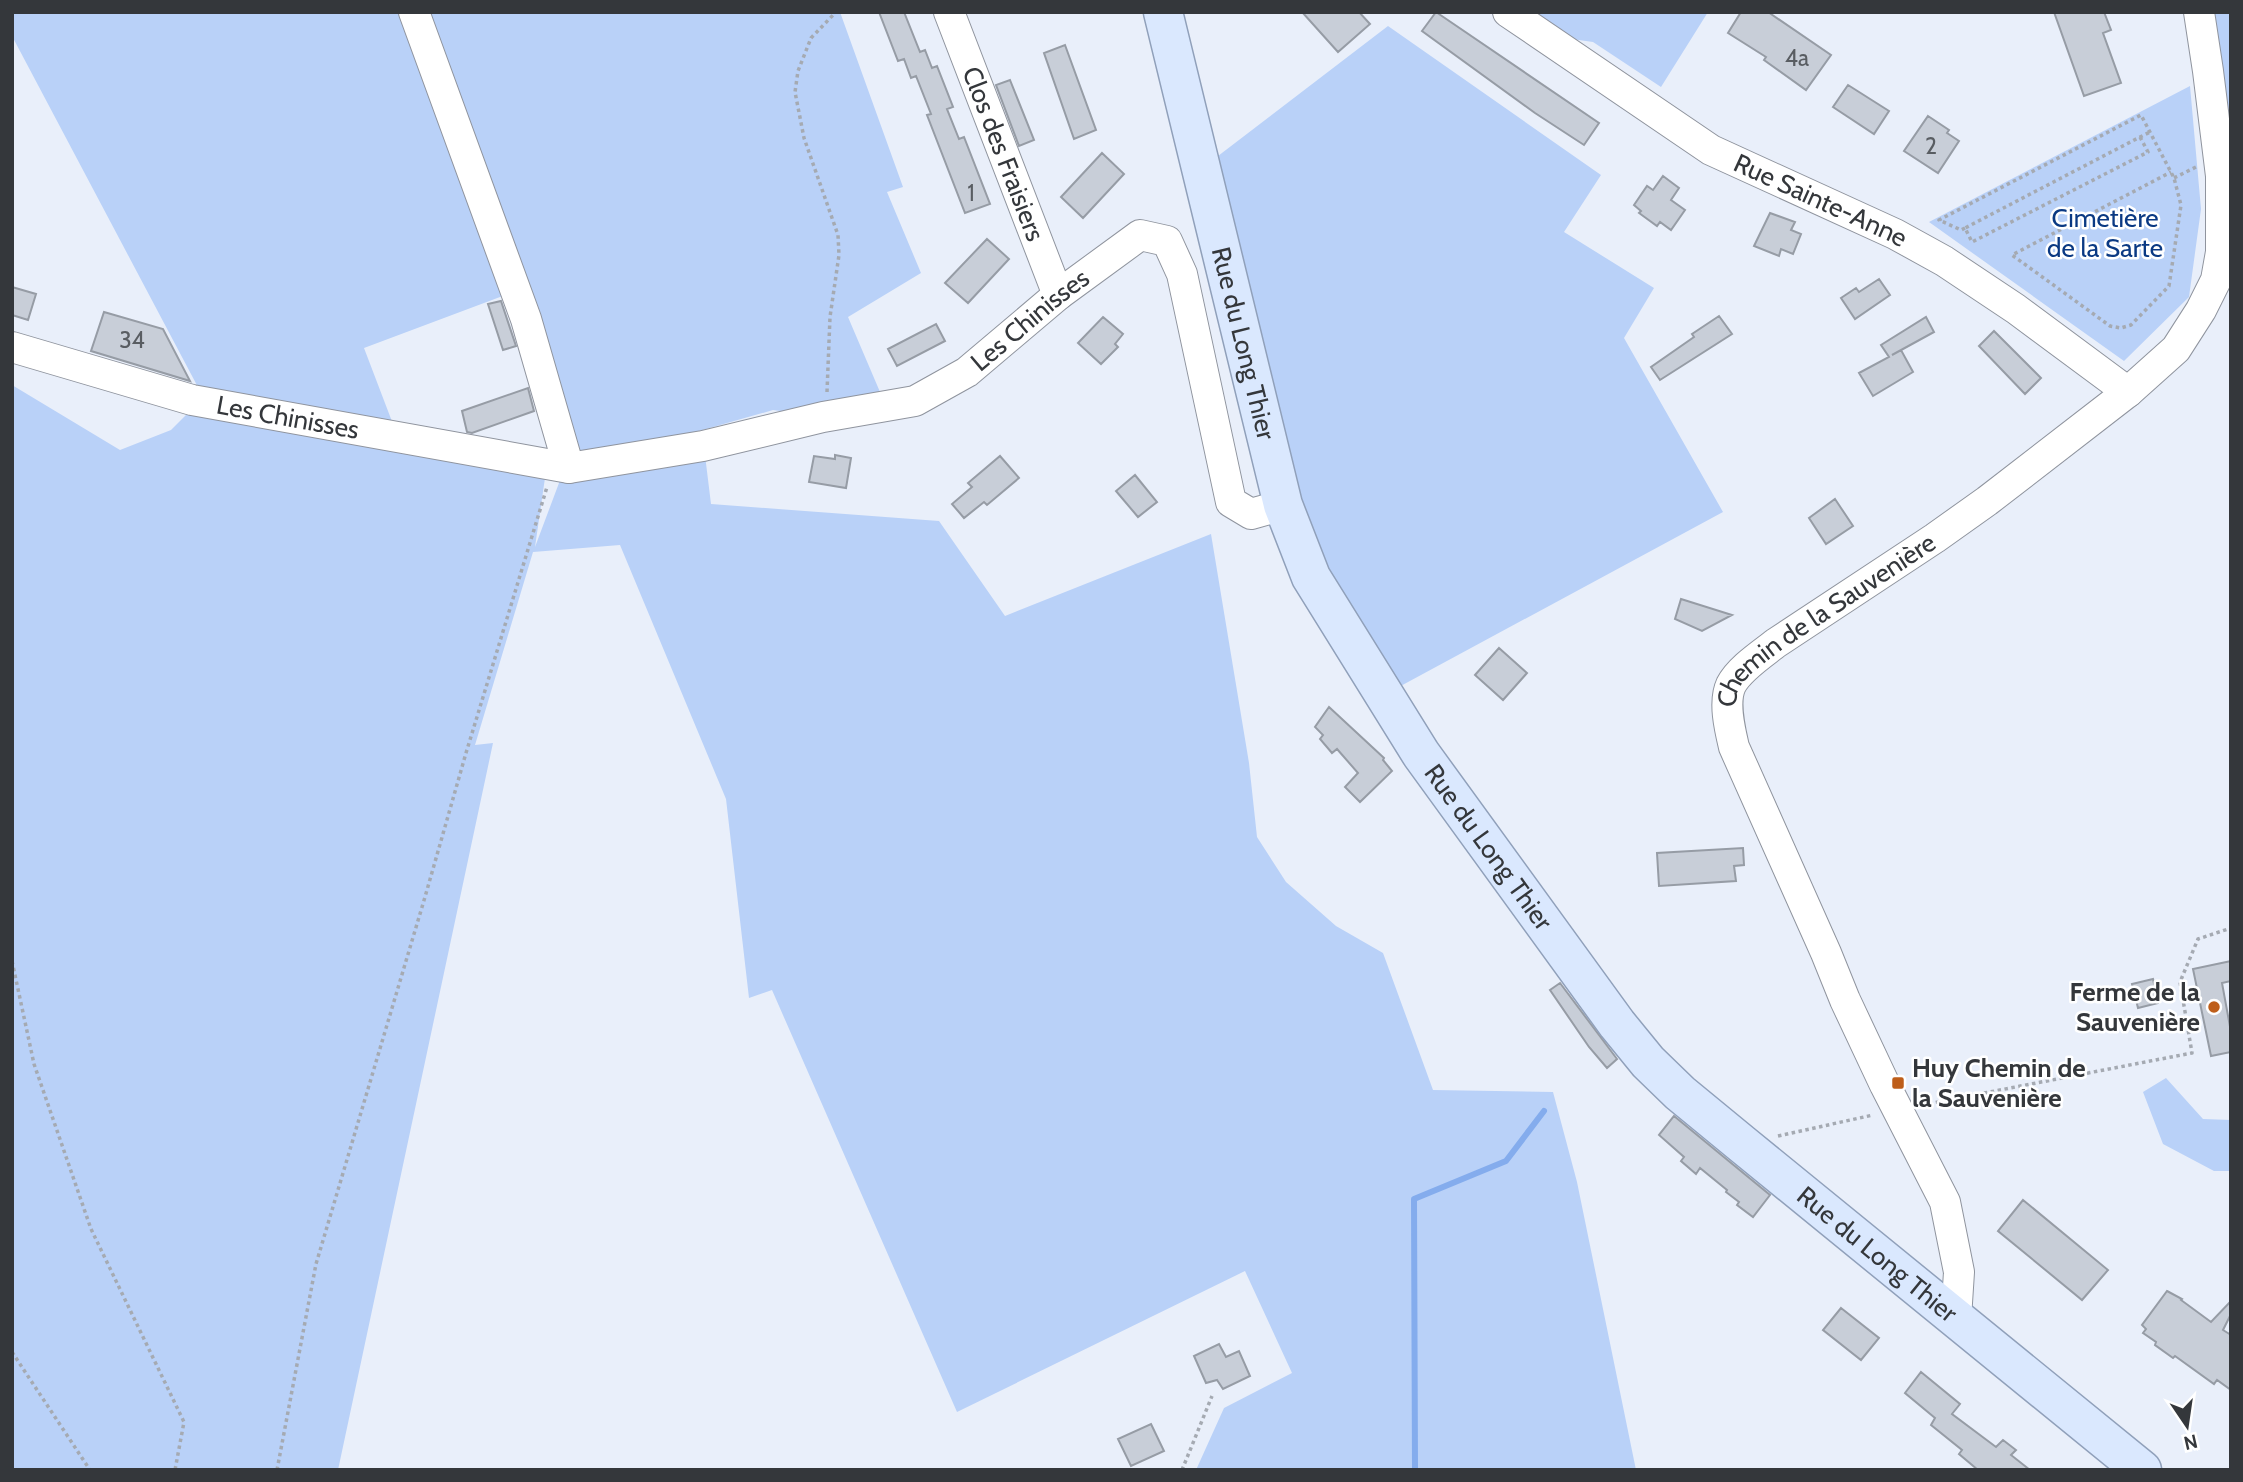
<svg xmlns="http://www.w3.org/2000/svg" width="2243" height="1482" font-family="Cabin,sans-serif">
<rect width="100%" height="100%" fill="#e9effa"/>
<path fill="#b9d1f8" d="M12,12H840L903,187L887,192L921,273L848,317L883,399L803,414L773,410L569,468L516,291L364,348L396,432L200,391L12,36Z
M1508,12H1708L1661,87L1593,42L1543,35Z
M2208,12H2231V143Z
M1388,26L1601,175L1564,232L1654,288L1624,338L1723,512L1384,695L1311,577L1201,169Z
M2190,86L2201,209L2189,297L2124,361L1929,222Z
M12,385L120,450L171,430L194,407L546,471L535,547L562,475L704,447L711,504L939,521L1005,616L1211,534L1249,763L1257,837L1286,882L1336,926L1383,953L1433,1090L1553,1092L1577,1182L1636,1470H1196L1224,1408L1292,1373L1245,1271L957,1412L772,990L749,998L726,799L620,545L533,552L475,745L493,743L338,1470H12Z
M2166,1078L2203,1119L2231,1120V1171H2214L2163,1144L2143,1092Z"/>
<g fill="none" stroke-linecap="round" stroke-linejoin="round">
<path stroke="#84aced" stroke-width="6" d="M1415,1470L1414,1199L1506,1161L1544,1111"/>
</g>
<path fill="#c8ced8" stroke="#969ca5" stroke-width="2" d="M879,12H904L920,52L925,50L932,68L937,66L953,107L947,109L959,139L964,137L990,204L965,213L927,115L931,114L916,76L911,78L904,59L898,61Z
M1302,12H1359L1370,24L1338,52Z
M1436,12L1599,123L1584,145L1535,113L1422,31Z
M1741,12H1768L1831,55L1806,90L1764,60L1766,57L1728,33Z
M2054,12H2104L2111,30L2103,33L2121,83L2084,96Z
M1065,45L1096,130L1074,139L1044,53Z
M1010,80L1034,140L1019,146L996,85Z
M1848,85L1889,111L1874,134L1833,107Z
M1928,116L1949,130L1947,133L1959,141L1938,173L1904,151Z
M1102,153L1124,174L1083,218L1061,197Z
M1663,176L1679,188L1671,200L1685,210L1671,230L1660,222L1657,226L1639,213L1641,211L1634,205L1647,186L1653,190Z
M1770,213L1795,222L1791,230L1801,234L1793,254L1781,249L1779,256L1754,246Z
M987,239L1009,259L968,303L945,283Z
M1879,279L1890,295L1855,319L1841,298L1856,288L1859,292Z
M12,287L36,294L28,320L12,315Z
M501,301L516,346L503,350L488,304Z
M104,312L163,329L190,381L91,351Z
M1719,316L1732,334L1660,380L1651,367L1694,337L1692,334Z
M1103,317L1123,334L1115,344L1118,347L1101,364L1078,343Z
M1926,317L1934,332L1892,355L1901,350L1913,372L1873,396L1859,373L1889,357L1881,345Z
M936,324L945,341L897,366L888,349Z
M1994,331L2041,378L2025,394L1979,346Z
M528,388L534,411L472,433L467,432L462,411Z
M835,455L851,458L846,488L809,482L814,456L835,459Z
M1000,456L1019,478L987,505L984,502L964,518L952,504L972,487L968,483Z
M1135,475L1157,502L1138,517L1116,491Z
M1835,499L1853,526L1826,544L1809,518Z
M1681,599L1732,615L1702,631L1675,619Z
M1499,648L1527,673L1503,700L1475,675Z
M1329,707L1384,758L1383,760L1392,771L1360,802L1345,787L1358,773L1337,749L1332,753L1320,739L1323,735L1315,727Z
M1743,848L1744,865L1734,866L1736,881L1659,886L1657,853Z
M2231,961V981L2222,983L2231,1032V1052L2211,1056L2193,969Z
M2153,979L2158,1003L2138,1008L2132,984Z
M1560,983L1617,1059L1607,1068L1589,1047L1550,990Z
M1674,1116L1770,1195L1753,1217L1737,1205L1739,1202L1726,1192L1727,1190L1700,1168L1696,1174L1681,1161L1684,1157L1659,1135Z
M2023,1200L2108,1270L2082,1300L1998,1231Z
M2167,1291L2182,1299L2181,1300L2211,1322L2231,1301V1314L2223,1330L2231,1335V1390L2217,1380L2214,1384L2175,1356L2173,1358L2155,1345L2156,1342L2143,1333L2146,1329L2142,1325Z
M1841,1308L1879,1338L1861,1360L1823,1330Z
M1219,1344L1226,1357L1239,1351L1250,1376L1223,1389L1217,1380L1206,1383L1194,1356Z
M1921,1372L1960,1404L1952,1414L1996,1447L2003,1440L2016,1450L2011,1455L2030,1470H1978L1959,1454L1962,1450L1931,1425L1935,1418L1905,1393Z
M1151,1424L1164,1451L1131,1466L1118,1439Z"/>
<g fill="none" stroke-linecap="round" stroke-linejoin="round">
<g stroke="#8f949e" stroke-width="32">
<g id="minor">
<path id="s1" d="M949,12L1058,295"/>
<path id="s2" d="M1508,12L1711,150L1895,234L1944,261L2016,309L2128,392"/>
<path id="s3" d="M12,347L192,400L569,468L526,319L414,12"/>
<path id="s4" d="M569,468L703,446L823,417L915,401L967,372L1058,295L1140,235L1167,241L1182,274L1231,502L1251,514L1283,505"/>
<path id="s5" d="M1956,1318L1959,1272L1945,1202L1885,1085L1845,1000L1826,953L1734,747C1730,730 1723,702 1731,685C1739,669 1762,654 1776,643L1935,538L1987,501L2128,392L2176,349L2201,310L2216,280L2221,252V176L2208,71L2199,12"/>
</g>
</g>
<g stroke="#90a0ba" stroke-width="41">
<g id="major">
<path id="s6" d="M1163,12L1283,505L1311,577L1421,754L1617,1024L1648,1062L1680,1093L1742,1144L2142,1470"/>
</g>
</g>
<path stroke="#a5aab2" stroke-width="3.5" stroke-dasharray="3.5 3.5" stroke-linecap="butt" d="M2140,137L2148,152L1972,242L1965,228L2140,137L2150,132
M2174,178L2196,167
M1965,228L1961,230L1939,220L2141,115L2174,178L2181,205L2169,286L2131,325L2121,328L2110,326L2012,255L2171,172
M827,392L830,317L839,255L838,235L804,138L795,92L798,71L811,38L836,12
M12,961L34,1064L91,1229L184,1422L175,1470
M1922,1105L2192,1053L2180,982L2198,939L2231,928
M1778,1136L1873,1115
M12,1352L90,1470
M277,1470L316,1264L425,897L466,753L547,487
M1182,1470L1212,1396"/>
<use href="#minor" stroke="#fff" stroke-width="30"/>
<use href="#major" stroke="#dae8fe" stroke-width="38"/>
</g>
<g fill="#be5e1a" stroke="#fff" stroke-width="2.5">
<circle cx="2214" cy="1007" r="7"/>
<rect x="1891" y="1076" width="14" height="14" rx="3.5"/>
</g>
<g text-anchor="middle" stroke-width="5" stroke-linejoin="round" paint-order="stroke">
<g font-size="23" fill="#595d62">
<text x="1797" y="66">4a</text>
<text x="1931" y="154">2</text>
<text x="971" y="201">1</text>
<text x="132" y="348">34</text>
</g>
<g font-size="26" fill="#34373b" stroke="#fff">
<text dy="9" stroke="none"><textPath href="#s1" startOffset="152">Clos des Fraisiers</textPath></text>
<text dy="9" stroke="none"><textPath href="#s2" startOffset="366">Rue Sainte-Anne</textPath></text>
<text dy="9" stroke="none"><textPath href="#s4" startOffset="494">Les Chinisses</textPath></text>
<text dy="9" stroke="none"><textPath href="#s6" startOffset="341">Rue du Long Thier</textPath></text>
<text dy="9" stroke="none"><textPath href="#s3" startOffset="285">Les Chinisses</textPath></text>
<text dy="9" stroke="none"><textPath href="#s5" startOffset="796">Chemin de la Sauvenière</textPath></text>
<text dy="9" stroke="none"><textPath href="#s6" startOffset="908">Rue du Long Thier</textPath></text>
<text dy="9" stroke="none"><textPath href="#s6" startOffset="1475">Rue du Long Thier</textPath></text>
</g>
<g font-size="26" fill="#0a3983" stroke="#fff">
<text x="2105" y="227">Cimetière<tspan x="2105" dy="30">de la Sarte</tspan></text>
</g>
<g font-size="26" font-weight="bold" fill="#34373b" stroke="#fff" text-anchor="end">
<text x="2200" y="1001">Ferme de la<tspan x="2200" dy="30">Sauvenière</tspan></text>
<text x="1912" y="1077" text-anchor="start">Huy Chemin de<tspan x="1912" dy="30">la Sauvenière</tspan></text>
</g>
</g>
<rect width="2243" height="1482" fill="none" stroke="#34373b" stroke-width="28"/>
<g transform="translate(2187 1426) rotate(167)" stroke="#ffffff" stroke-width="5" paint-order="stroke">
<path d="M0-5L12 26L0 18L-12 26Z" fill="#34373b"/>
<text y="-10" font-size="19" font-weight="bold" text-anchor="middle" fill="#34373b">N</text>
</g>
</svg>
